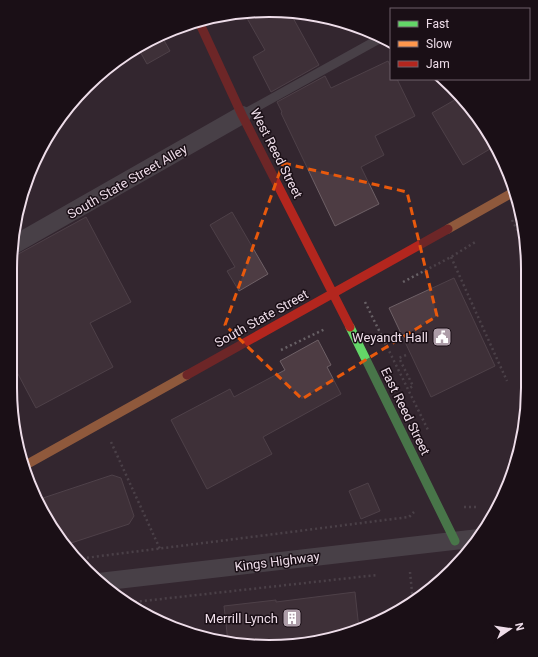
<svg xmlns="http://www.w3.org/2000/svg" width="538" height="657" font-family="Roboto,sans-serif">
<rect width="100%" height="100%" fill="#33262f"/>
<path fill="#4d3c43" stroke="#6e6066" d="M252,11L292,16L319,65L271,92L253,57L265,50L244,13Z
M161,35L170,51L147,64L138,48L155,37Z
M388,61L391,67V79H397L415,116L375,136L384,155L361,167L379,204L335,226L281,113L282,112L277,102L325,76L331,88Z
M458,98L495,146L463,165L432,113Z
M232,212L268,274L239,291L227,271L235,267L210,225Z
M86,217L131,302L90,323L113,367L36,408L10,359L11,258Z
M454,278L495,366L431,397L389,308Z
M318,340L331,365L327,367L341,394L263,437L272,454L207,489L171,420L230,389L234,397L285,370L280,361Z
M112,475L121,478L134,516L129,524L65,545L45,517L40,506L45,504L43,498Z
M368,483L380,511L361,519L349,491Z
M355,592L359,629L319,642L252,646L228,642L224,606L276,600V602Z"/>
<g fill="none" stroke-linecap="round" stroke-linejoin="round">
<path stroke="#686166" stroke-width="2.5" stroke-dasharray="2 3" stroke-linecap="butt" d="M512,220L526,247
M451,257L507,381
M403,282L451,257L477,241
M365,302L429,432
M281,350L325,329
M406,355L399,358L413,386L408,389
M111,442L160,549
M464,507H478
M77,559L409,517L414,512
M410,572L413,602
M125,603L377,575"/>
<path stroke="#635f65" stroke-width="9" d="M242,115L379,39"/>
<path stroke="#635f65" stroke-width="18" d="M12,246L242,115
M99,582L479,538"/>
<path stroke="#63d668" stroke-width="9" d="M350,327L455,541"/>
<path stroke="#ff974d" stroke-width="9" d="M448,229L512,193
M24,466L187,375"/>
<path stroke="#b3261e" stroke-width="9" d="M200,24L242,115L350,327
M187,375L448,229"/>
</g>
<path d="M0 0H538V657H0ZM283,163L407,192L437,316L302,399L225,325Z" fill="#33262f" fill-opacity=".55" fill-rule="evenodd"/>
<path fill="none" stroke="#e8590c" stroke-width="3" stroke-dasharray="8 5" stroke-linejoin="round" d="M283,163L407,192L437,316L302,399L225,325Z"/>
<defs>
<g id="civic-square" transform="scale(1)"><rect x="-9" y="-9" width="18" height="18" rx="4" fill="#ad9da8" stroke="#1a0f16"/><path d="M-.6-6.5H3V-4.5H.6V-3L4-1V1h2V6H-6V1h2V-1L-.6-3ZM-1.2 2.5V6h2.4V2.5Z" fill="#fff"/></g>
<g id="building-square" transform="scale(1)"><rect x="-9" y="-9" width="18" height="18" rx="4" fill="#ad9da8" stroke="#1a0f16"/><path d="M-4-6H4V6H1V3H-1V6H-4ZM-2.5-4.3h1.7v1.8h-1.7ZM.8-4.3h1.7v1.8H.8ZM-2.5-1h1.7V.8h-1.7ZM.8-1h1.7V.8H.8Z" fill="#fff"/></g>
</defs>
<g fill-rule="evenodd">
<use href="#civic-square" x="442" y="337"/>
<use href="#building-square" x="292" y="618"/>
</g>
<g text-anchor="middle" stroke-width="3" stroke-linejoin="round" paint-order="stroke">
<g font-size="13" fill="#eedde9" stroke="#1a0f16">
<text transform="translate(277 153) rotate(63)" y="5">West Reed Street</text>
<text transform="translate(127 181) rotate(-30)" y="5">South State Street Alley</text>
<text transform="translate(261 318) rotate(-29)" y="5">South State Street</text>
<text transform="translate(406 411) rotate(64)" y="5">East Reed Street</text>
<text transform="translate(277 561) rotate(-7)" y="5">Kings Highway</text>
</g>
<g font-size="13" fill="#eedde9" stroke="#1a0f16" text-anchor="end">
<text x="428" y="342">Weyandt Hall</text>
<text x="278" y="623">Merrill Lynch</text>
</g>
</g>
<path d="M0 0H538V657H0ZM269 17H269A252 252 0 0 1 521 269V388A252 252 0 0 1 269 640H269A252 252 0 0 1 17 388V269A252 252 0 0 1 269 17Z" fill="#1a0f16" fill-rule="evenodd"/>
<path fill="none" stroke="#eedde9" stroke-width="2" d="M269 17H269A252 252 0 0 1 521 269V388A252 252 0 0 1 269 640H269A252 252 0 0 1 17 388V269A252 252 0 0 1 269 17Z"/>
<rect x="390" y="8" width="140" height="72" fill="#1a0f16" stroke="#6f616a"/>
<rect x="398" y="21" width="20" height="6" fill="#63d668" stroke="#6f616a"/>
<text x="426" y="28" font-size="12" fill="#eedde9">Fast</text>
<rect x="398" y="41" width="20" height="6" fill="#ff974d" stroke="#6f616a"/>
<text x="426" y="48" font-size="12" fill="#eedde9">Slow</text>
<rect x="398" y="61" width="20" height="6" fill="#b3261e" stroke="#6f616a"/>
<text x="426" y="68" font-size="12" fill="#eedde9">Jam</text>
<g transform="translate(510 629) rotate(77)" stroke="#1a0f16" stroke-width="3" paint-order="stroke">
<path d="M0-3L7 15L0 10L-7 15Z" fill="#eedde9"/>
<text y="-6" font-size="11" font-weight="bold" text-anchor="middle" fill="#eedde9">N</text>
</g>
</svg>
